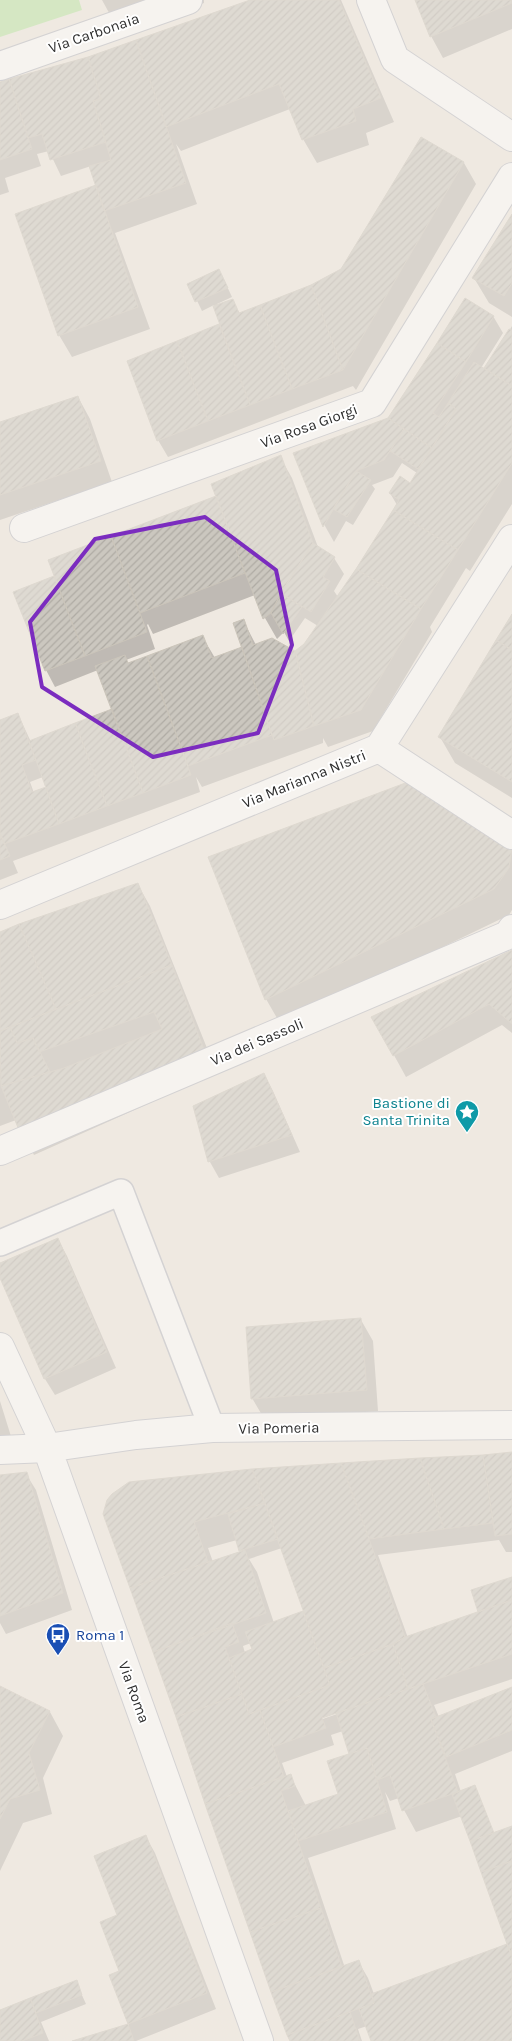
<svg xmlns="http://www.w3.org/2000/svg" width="512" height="2041" font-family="Karla,sans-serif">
<defs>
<pattern id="building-hatch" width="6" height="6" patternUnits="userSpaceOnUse" patternTransform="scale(1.25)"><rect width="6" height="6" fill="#cbc7bf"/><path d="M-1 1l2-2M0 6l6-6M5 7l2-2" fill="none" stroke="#afaba4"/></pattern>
</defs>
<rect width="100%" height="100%" fill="#efe9e1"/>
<path fill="#b6e59e" d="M0,0H79L82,10L0,37Z"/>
<path fill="#0003" fill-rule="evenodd" d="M102,0H204V3L152,23L113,20Z
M253,0H341L394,122L366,133L369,145L317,163L303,139L290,109L181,151L176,144L197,204L115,233L150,329L72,357L59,335L98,185L91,166L61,176L49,151L37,154L41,166L5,178L9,192L0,195V83L88,59Z
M417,0H512V29L443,58L431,36Z
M422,139L464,163L476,184L356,390L353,386L168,457L158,440L128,361L221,325L214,305L202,311L189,284L224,280L232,297L217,304L218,306L232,300L240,314L312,287L342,270Z
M512,217V317L489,303L474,278Z
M466,300L493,316L503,333L481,368L488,372L486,368L512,326V504L470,571L466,568L430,627L432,632L373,731L328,747L323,738V743L202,787L196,777L200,792L13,861L18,873L0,880V721L18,714L31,742L114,710L98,670L55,687L46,670L14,593L55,576L50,560L217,496L280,457L292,478L318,547L334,558L344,574L334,591L338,597L397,505L390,493L410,484L417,473L402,463L393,477L372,485L375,489L353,525L346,521L334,542L325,526L294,454L389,420ZM255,595L265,618L277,639L284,632L289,641L305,618L318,626L305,645L295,652L256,645L243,620V648L215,658L202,636L129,665L126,660L155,649L147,625L148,624L153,634ZM43,777L47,788L34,793L30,782Z
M78,397L90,419L112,482L0,520V424Z
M512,616V798L455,763L440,737Z
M512,848V910L509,915L281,1025L266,999Z
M138,885L150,906L217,1073L34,1155L16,1120L0,1126V934Z
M512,952V1033L502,1025L406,1077L373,1017Z
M264,1074L273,1091L300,1152L219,1178L210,1162L194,1106Z
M58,1239L67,1256L116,1368L55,1395L45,1379L0,1275V1264Z
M361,1320L373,1341L378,1411L265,1420L252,1398Z
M0,1401L14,1446L0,1449Z
M512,1453V1552H506L499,1540L378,1555L408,1638L479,1613L512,1578V1679L434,1705L439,1717L512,1689V1751L455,1774L461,1792L474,1787L494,1834L512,1827V2041H373L367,2026L358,2029L362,2041H290L105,1514L341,1464ZM237,1540L242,1552L213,1562L208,1548ZM282,1548L307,1618L303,1613L274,1623L257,1572L249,1559ZM251,1643L253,1650L245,1653L243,1646ZM337,1712V1714L317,1721L316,1719ZM343,1731L351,1755L340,1795L306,1806L290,1775L287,1777L282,1763L334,1745L331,1735ZM385,1792L390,1801L399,1798L404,1810L416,1832L462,1816L509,1945L374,1994L368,1978L358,1961L345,1968L308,1858L396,1829Z
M26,1474L36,1490L72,1610L6,1634L0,1623V1476Z
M0,1688L50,1712L63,1736L43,1778L52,1814L23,1823L0,1871Z
M146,1837L155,1853L216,2009L136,2041H76L129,2025L110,1976L121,1972L119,1916Z
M76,1982L86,2004L41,2022L49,2041H0V2012Z"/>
<path fill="url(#building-hatch)" stroke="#cbc5ba" d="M250,0H339L381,98L353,109L356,121L302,140L279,84L166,127L136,40Z
M415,0H512V3L430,37Z
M136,40L186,183L104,211L89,166L111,160L93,101L101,99L88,57Z
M88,57L101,99L93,101L106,142L50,160L42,134L28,138L9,79Z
M9,79L32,149L0,160V82Z
M421,137L464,162L343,370L311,285L341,269Z
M96,185L138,307L58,336L15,214Z
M512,214V283L504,296L472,278Z
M219,269L228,288L195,302L187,284Z
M311,285L343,370L292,389L260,305Z
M465,298L494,316L466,362L437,343Z
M233,299L239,313L260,305L292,389L250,405L213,306Z
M219,324L250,405L208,421L177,341Z
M509,329L512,330V386L484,368Z
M177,341L208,421L157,441L127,361Z
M437,343L466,362L433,413L439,417L448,403L456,409L432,448L388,418Z
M474,362L512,386V463L458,550L393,510L399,500L389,493L400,476L410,483L456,409L448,403Z
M78,396L101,461L0,495V422Z
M388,418L404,429L384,460L356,471L323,527L293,453Z
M404,429L432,448L418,469L390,451Z
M281,455L313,543L281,593L271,613L263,619L211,484Z
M356,471L371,480L347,517L333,509Z
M216,496L245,573L140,613L111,536Z
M393,510L458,550L421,609L356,569Z
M111,536L147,632L85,656L48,560Z
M313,543L335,557L323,577L330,581L311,612L281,593Z
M356,569L421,609L361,710L314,726L295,651L304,644Z
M54,576L85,656L45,671L13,592Z
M281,593L302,607L283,634L271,613Z
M512,614V650L496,640Z
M244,619L253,645L272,638L295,651L314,726L274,740L233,623Z
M203,635L212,658L242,647L272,735L188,766L147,656Z
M496,640L512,650V782L438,737Z
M125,655L128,663L147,656L191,775L143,793L95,666Z
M112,709L143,793L107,806L75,723Z
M18,713L36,760L22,765L32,792L46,787L59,824L4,844L0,833V720Z
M75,723L107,806L59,824L29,741Z
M408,782L512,847L509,868L494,889L265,1000L208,857Z
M0,833L10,856L0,860Z
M138,883L172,965L56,1009L19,924Z
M19,924L56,1009L0,1031V932Z
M512,950V1024L489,1004L393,1056L371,1017Z
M172,965L205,1052L21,1135L1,1086L64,1068L162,1029L154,1012L39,1052L33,1038L17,1043L10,1027Z
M10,1027L17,1043L33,1038L50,1072L1,1086L0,1031Z
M264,1073L292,1135L208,1162L193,1106Z
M58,1238L107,1352L44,1379L0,1278V1263Z
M361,1318L367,1390L251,1399L246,1327Z
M512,1452V1534L495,1536L483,1455Z
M483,1455L493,1523L444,1529L420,1458Z
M420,1458L444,1529L369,1539L341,1463Z
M341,1463L405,1637L393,1644L324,1668L252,1469Z
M252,1469L265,1503L194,1522L208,1562L130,1588L103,1514L107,1500L112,1494L129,1482Z
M27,1472L63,1593L0,1616V1475Z
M265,1503L278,1539L239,1551L228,1514Z
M245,1550L266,1613L153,1652L130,1588Z
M512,1577V1600L478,1612L471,1590Z
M512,1600V1654L408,1689L393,1644L405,1637Z
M303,1611L330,1685L249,1714L229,1658L252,1649L245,1632Z
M232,1623L239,1642L225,1647L242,1694L176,1717L153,1652Z
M393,1644L408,1689L322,1718L326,1728L273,1747L260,1710L330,1685L324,1668Z
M423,1684L436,1717L431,1719L458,1792L402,1811L390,1775L377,1780L367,1748L349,1754L336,1713Z
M0,1686L50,1711L29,1753L40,1790L10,1799L0,1819Z
M512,1687V1730L446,1757L431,1719Z
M242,1694L249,1714L260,1710L284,1777L205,1804L176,1717Z
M367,1748L387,1812L298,1841L288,1811L338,1794L327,1761Z
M291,1774L295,1786L281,1791L321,1908L250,1932L205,1804Z
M475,1785L494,1833L470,1841L452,1794Z
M512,1826V1861L481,1872L470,1841Z
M146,1835L207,1993L128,2024L109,1975L119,1971L100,1922L117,1915L94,1856Z
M512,1861V1955H511L481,1872Z
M321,1908L342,1967L271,1992L250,1932Z
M507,1944L512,1955V2041H371L359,2009L374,2003L371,1994Z
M359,1960L374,2003L287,2035L271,1992Z
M77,1980L82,1995L36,2013L30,1998Z
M30,1998L43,2033L22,2041H0V2010Z
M350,2012L360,2041H290L287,2035Z
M128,2024L134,2041H72Z"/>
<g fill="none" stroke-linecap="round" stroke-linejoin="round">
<g stroke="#b4b7c1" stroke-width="28">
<path id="lane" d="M0,1243L121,1192L212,1428"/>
</g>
<g stroke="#b4b7c1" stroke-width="30">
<path id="street" d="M371,0L395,59L512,137
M0,66L188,0
M24,528L372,403L512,177
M379,748L512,835
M0,905L379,748L512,539
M0,1151L508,935L512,929
M0,1347L47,1448"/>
</g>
<g stroke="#b4b7c1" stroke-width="30">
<path id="secondary" d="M47,1448L259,2041
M0,1450L47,1448L136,1435L212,1428L512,1425"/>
</g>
<use href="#lane" stroke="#fff" stroke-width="25"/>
<use href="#street" stroke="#fff" stroke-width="28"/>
<use href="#secondary" stroke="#fff" stroke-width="28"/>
</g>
<path d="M0 0H512V2041H0ZM205,517L276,570L292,645L258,733L153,757L42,687L30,622L95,539Z" fill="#efe9e1" fill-opacity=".55" fill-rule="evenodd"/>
<path fill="none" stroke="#7b2cbf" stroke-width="4" stroke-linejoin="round" d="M205,517L276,570L292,645L258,733L153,757L42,687L30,622L95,539Z"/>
<defs>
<g id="sight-pin" transform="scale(1.25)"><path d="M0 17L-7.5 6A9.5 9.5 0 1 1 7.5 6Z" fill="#0f9aa8" stroke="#fff"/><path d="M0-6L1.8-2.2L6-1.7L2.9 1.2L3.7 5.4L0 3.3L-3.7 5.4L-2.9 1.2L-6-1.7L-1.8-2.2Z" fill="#fff"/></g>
<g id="bus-pin" transform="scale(1.25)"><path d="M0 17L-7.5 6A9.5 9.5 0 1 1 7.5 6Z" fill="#1a4fb4" stroke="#fff"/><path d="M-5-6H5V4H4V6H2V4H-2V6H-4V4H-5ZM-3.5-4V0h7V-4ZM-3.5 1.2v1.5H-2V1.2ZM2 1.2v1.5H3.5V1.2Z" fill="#fff"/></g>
</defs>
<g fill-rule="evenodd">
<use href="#sight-pin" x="467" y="1112"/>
<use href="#bus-pin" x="58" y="1635"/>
</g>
<g text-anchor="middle" stroke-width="4" stroke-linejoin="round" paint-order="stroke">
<g font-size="15" fill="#2e2e2e" stroke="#fff">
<text transform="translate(94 33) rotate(-19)" y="5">Via Carbonaia</text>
<text transform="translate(309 426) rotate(-20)" y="5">Via Rosa Giorgi</text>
<text transform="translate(304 779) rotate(-22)" y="5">Via Marianna Nistri</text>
<text transform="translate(257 1042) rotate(-23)" y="5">Via dei Sassoli</text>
<text transform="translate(279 1428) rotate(-1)" y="5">Via Pomeria</text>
<text transform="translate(134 1692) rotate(70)" y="5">Via Roma</text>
</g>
<g font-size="15" fill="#0d838f" stroke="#fff" text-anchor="end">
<text x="450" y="1108">Bastione di<tspan x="450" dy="17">Santa Trinita</tspan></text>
</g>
<g font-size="15" fill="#164399" stroke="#fff" text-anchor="start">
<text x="76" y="1640">Roma 1</text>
</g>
</g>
</svg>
